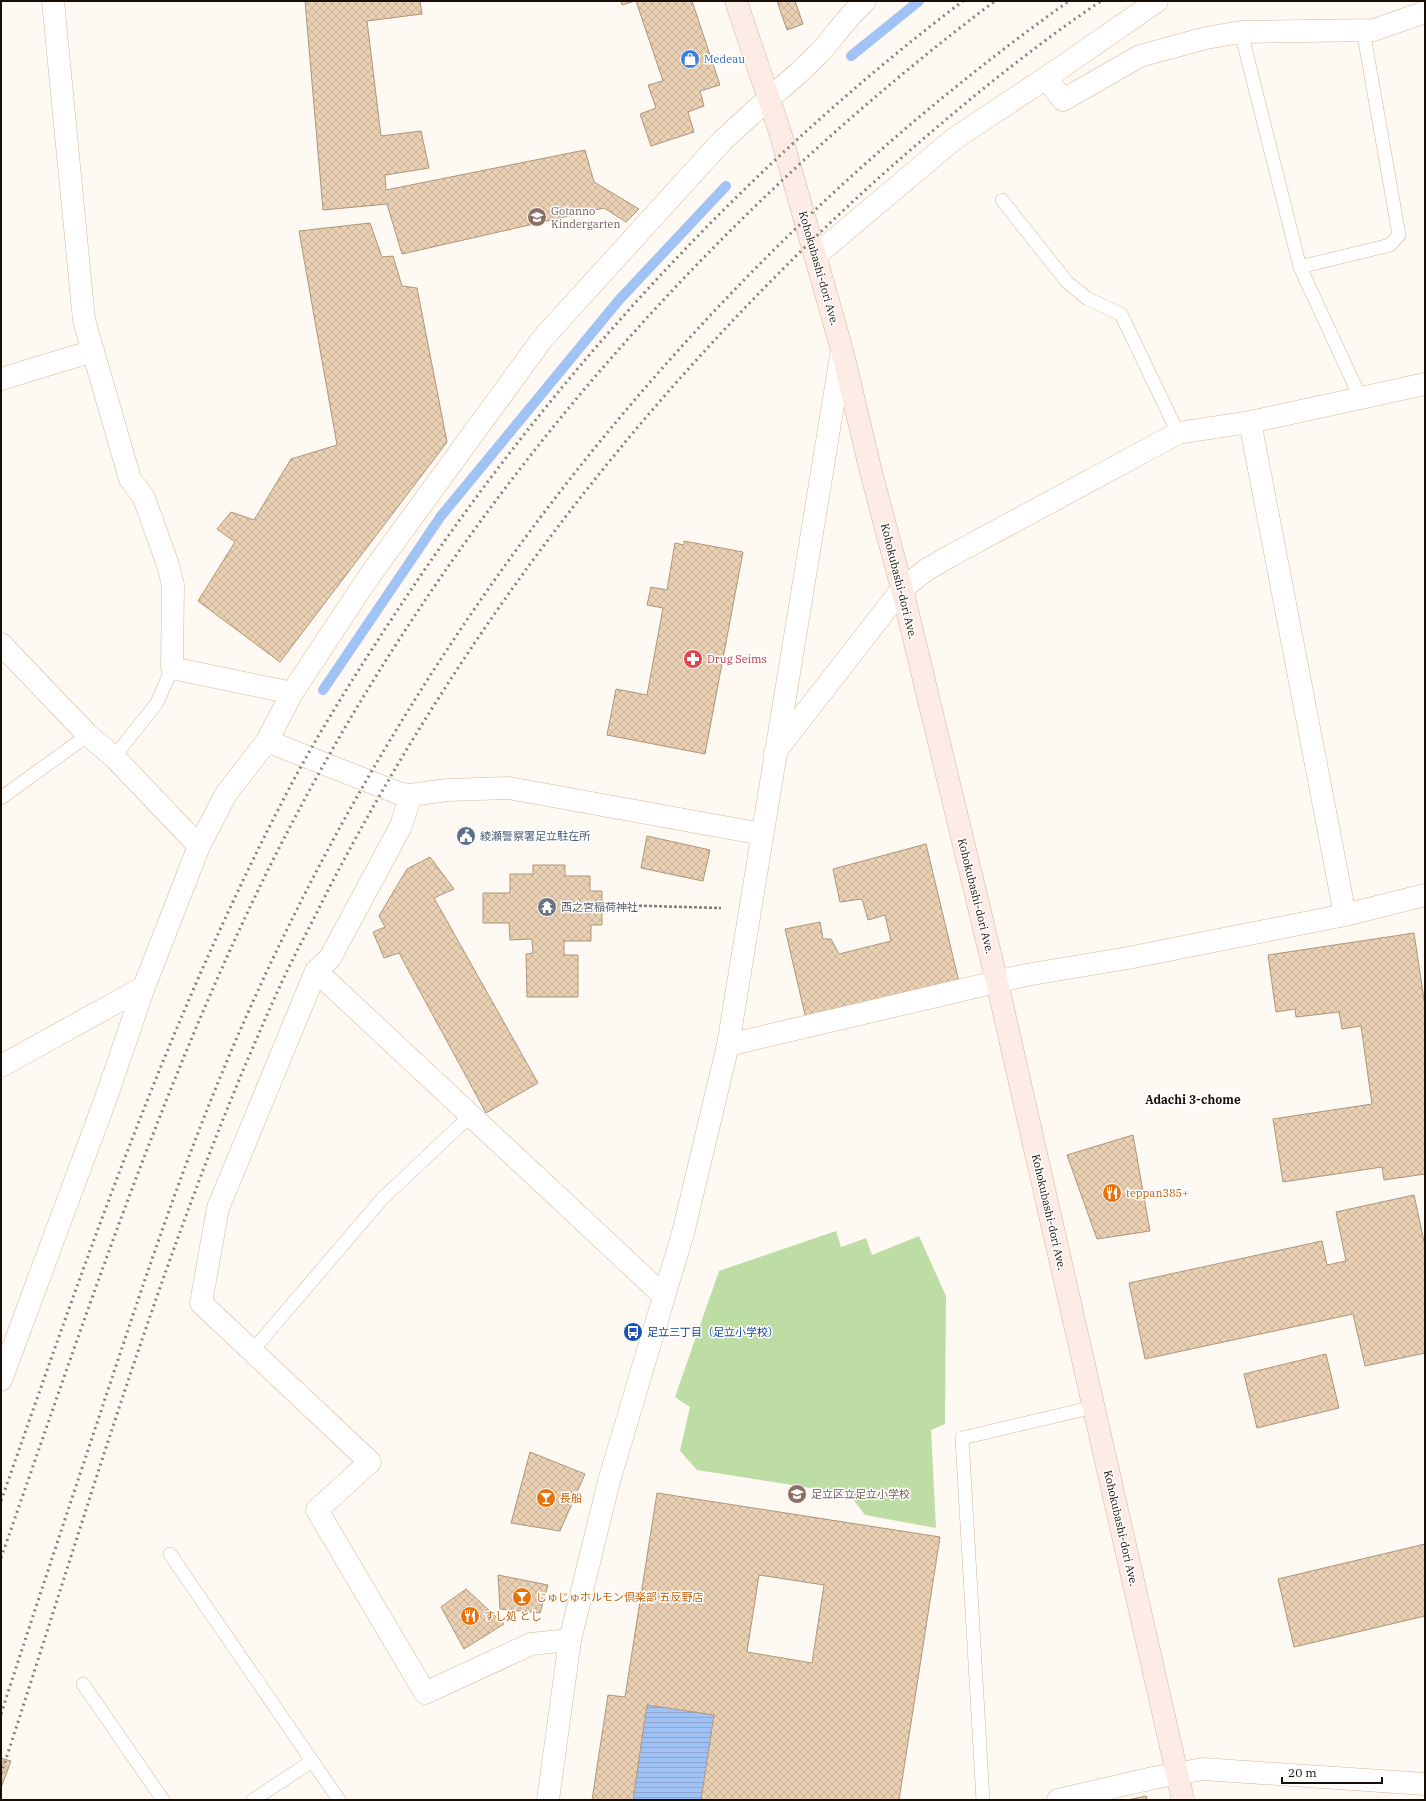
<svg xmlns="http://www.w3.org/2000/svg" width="1426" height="1801" font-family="'IBM Plex Serif','Noto Sans JP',serif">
<defs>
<pattern id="water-rules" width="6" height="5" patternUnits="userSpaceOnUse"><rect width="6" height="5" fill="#a1c2f5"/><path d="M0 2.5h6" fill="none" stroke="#8aa6d1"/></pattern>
<pattern id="building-cross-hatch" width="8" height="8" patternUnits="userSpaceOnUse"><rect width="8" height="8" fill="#e9d0b3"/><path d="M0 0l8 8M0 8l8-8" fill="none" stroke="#c7b198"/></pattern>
</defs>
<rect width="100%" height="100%" fill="#fef9f3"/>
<path fill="#bddda4" d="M836,1231L841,1247L866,1238L872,1255L919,1236L946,1296L945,1424L931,1430L936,1528L865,1515L849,1494L697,1470L680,1451L690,1407L675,1397L719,1271Z"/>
<path fill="url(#water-rules)" d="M647,1705L714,1715L701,1800H633Z"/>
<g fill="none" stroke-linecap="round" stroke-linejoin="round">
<path stroke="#a1c2f5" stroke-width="10" d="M851,56L919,1
M323,690L441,516L619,300L726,186"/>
</g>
<path fill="url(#building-cross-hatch)" stroke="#ad967a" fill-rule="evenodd" d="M305,1H420L422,14L367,21L381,136L421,131L429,168L385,175L386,190L585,150L594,182L639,209L626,222L604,208L402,254L387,204L323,210Z
M621,1H635L622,5Z
M636,1H692L720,85L700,91L704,106L688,112L694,132L651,146L640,114L656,108L648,85L663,81Z
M777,1H795L803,24L787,30Z
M370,223L382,257L393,256L402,286L417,288L447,442L280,662L198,601L235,542L217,529L231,512L254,520L291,459L337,445L299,231Z
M684,541L743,552L705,754L607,735L616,689L647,695L663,608L647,605L651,587L667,590L675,543L684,545Z
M647,836L710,850L703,881L641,868Z
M926,844L959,982L806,1019L785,929L820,922L823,939H831L839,954L891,941L885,915L868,920L862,899L840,902L833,869Z
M430,857L454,889L434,898L538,1083L486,1113L399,953L384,958L373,932L385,927L379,916L407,869Z
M533,865H565V876H590V891H602V925H591V941H564V955H578V997H527L526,954L533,953L532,939L510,940L509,923H483V893H510V874H533Z
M1414,933L1425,1006V1174L1384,1180L1382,1167L1283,1182L1273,1119L1372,1104L1361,1026L1342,1029L1339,1012L1296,1017L1295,1009L1276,1012L1268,955Z
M1133,1135L1150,1231L1097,1239L1067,1155Z
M1414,1195L1425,1246V1353L1365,1366L1353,1314L1145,1359L1129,1283L1322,1241L1327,1265L1346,1261L1336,1212Z
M1326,1354L1339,1408L1257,1428L1244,1374Z
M530,1452L585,1474L560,1531L511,1523Z
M657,1493L940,1537L899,1800H701L714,1715L647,1705L633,1800H592L608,1695L625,1697ZM759,1575L824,1585L812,1663L747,1652Z
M1425,1544V1616L1294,1647L1278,1579Z
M498,1575L548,1585L540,1613L500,1609Z
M466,1589L504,1624L464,1649L441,1607Z
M1,1758L11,1761L1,1788Z
M1146,1796L1147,1800H1128Z"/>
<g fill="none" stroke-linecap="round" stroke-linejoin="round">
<g stroke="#d1b89b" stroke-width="14">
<path id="service" d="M1241,32L1300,267L1361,399
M1002,200L1067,282L1088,299L1121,314L1178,433
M1300,267L1390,245L1399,235L1363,30
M114,757L157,703L172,668
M1,798L88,735
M252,1351L382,1199L471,1115
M170,1554L339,1800
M83,1684L163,1800
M253,1800L312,1761
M983,1800L962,1438L1094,1407"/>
</g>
<g stroke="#d1b89b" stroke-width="23">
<path id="minor" d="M53,1L84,320L130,479L144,498L168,565L173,585L172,668L292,693
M1046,78L1063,100L1140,56L1206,38L1241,32L1374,30L1425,12
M815,256L954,139L1046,78L1157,1
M1,379L93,351
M1250,422L1345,915
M1,644L88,735L114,757L199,846
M267,741L398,793L411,795L447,790L509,788L762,834
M775,752L902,589L926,570L952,555L1178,433L1250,422L1425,384
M411,795L401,826L330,958L316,971L218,1208L201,1303L370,1462L317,1510L425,1693L531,1644L570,1640
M316,971L664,1296
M728,1045L1026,975L1128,958L1345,915L1425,895
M1,1066L144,987
M1,1380L106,1098L144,987L199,846L226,794L267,741L292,693L370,575L543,338L722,141L769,98
M1058,1800L1153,1778L1203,1769L1425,1784"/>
</g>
<g stroke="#d1b89b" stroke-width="23">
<path id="tertiary" d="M769,98C788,83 805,68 822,50C836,34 849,15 865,1
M548,1800L570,1640L609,1481L683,1233L728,1045L842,350"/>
</g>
<g stroke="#d1b89b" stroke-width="23">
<path id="secondary" d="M736,1L780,132L842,350L871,472L902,589L997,982L1183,1800"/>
</g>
<path stroke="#817a72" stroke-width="2.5" stroke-dasharray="3 2" stroke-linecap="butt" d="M614,905L721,908"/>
<use href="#service" stroke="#fff" stroke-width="13"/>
<use href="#minor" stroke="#fff" stroke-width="22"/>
<use href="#tertiary" stroke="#fff" stroke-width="22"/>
<use href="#secondary" stroke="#fdece6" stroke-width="22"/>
<path stroke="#868078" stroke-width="3" stroke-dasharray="2 4" stroke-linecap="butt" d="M1,1501C84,1265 164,1031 279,808C312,743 351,681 391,620C545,384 739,171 963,1
M1,1558C76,1344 147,1128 243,922C412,559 675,242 995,1
M1,1714C35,1609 70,1504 105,1399C142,1287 179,1176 224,1068C401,645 695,267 1069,1
M1,1774C88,1510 164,1240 280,986C293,957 309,929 323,900C463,626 654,380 883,174C952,113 1024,53 1101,1"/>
</g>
<defs>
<g id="shop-disc" transform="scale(1)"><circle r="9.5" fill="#3f7fe0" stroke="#fff"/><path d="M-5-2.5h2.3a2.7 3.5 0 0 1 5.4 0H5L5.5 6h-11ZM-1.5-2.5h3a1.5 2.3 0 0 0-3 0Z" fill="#fff"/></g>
<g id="school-disc" transform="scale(1)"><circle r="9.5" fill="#8d6e63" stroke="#fff"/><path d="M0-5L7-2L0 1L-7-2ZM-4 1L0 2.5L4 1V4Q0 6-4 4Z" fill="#fff"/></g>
<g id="pharmacy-disc" transform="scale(1)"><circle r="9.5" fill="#e0444e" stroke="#fff"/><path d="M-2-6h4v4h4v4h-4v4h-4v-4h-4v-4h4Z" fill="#fff"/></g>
<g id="civic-disc" transform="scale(1)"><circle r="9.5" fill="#5c6f8a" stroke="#fff"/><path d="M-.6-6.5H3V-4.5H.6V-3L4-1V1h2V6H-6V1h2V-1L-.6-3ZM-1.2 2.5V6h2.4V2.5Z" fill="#fff"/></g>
<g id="temple-disc" transform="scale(1)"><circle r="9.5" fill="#6b7280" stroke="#fff"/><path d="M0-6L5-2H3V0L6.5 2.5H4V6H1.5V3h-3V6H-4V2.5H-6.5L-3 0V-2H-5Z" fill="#fff"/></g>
<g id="restaurant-disc" transform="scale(1)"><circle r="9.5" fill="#e8710a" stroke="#fff"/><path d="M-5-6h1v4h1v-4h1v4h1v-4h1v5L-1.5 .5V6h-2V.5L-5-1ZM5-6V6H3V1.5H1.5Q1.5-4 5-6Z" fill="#fff"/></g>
<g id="bus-disc" transform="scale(1)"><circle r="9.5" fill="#1a4fb4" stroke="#fff"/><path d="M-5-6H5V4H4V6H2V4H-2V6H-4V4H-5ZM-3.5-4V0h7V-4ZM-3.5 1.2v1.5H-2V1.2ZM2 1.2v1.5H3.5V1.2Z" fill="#fff"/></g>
<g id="bar-disc" transform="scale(1)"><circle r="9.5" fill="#e8710a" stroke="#fff"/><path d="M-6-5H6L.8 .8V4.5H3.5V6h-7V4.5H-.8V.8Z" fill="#fff"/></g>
</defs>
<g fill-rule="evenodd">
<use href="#shop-disc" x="690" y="59"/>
<use href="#school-disc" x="537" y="217"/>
<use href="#pharmacy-disc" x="693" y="659"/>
<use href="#civic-disc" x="466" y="836"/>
<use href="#temple-disc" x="547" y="907"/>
<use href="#restaurant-disc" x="1112" y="1193"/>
<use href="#bus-disc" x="633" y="1332"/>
<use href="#school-disc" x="797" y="1494"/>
<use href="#bar-disc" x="546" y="1498"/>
<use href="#bar-disc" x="522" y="1597"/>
<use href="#restaurant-disc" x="470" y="1616"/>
</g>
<g text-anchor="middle" stroke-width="3" stroke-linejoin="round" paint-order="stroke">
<g font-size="11" fill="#366cbe" stroke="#fff" text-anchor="start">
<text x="704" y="63">Medeau</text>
</g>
<g font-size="11" fill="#785e54" stroke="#fff" text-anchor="start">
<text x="551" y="215">Gotanno<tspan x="551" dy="13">Kindergarten</tspan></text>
<text x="811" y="1498">足立区立足立小学校</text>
</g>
<g font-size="11" fill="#170f05" stroke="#fff">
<text transform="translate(819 268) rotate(74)" y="4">Kohokubashi-dori Ave.</text>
<text transform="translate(899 581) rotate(76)" y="4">Kohokubashi-dori Ave.</text>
<text transform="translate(976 896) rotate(76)" y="4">Kohokubashi-dori Ave.</text>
<text transform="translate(1049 1212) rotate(77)" y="4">Kohokubashi-dori Ave.</text>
<text transform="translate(1121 1528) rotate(77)" y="4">Kohokubashi-dori Ave.</text>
</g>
<g font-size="11" fill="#be3a42" stroke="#fff" text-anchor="start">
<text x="707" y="663">Drug Seims</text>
</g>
<g font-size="11" fill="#4e5e75" stroke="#fff" text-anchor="start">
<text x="480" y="840">綾瀬警察署足立駐在所</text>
</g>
<g font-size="11" fill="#5b616d" stroke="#fff" text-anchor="start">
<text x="561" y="911">西之宮稲荷神社</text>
</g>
<g font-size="11" fill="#c56008" stroke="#fff" text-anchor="start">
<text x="1126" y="1197">teppan385+</text>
<text x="560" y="1502">長船</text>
<text x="536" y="1601">じゅじゅホルモン倶楽部 五反野店</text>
<text x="484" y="1620">すし処 とし</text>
</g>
<g font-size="11" fill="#164399" stroke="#fff" text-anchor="start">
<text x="647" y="1336">足立三丁目（足立小学校）</text>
</g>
<g font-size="12" font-weight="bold" fill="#170f05" stroke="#fff">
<text x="1193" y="1104">Adachi 3-chome</text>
</g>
</g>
<rect width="1426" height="1801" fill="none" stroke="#170f05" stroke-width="4"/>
<path d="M1282 1777v6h100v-6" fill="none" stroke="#170f05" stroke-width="2"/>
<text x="1288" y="1777" font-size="12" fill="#170f05" stroke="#ffffff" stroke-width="3" paint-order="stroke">20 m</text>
</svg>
